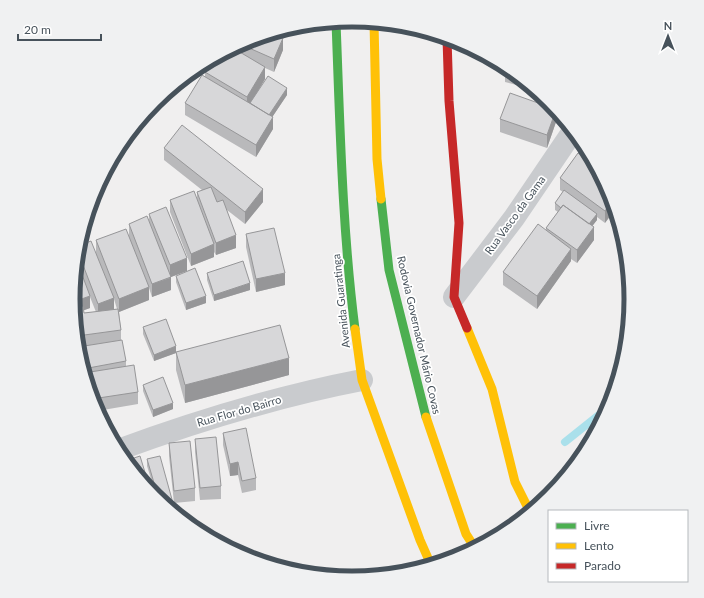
<svg xmlns="http://www.w3.org/2000/svg" width="704" height="598" font-family="Lato,sans-serif">
<rect width="100%" height="100%" fill="#f0efef"/>
<g fill="none" stroke-linecap="round" stroke-linejoin="round">
<path stroke="#aae0eb" stroke-width="8" d="M565,442L610,406"/>
<path stroke="#c9cbce" stroke-width="22" d="M454,297L514,218L573,131
M118,450C197,421 279,396 362,380"/>
<path stroke="#4caf50" stroke-width="9" d="M336,22C340,124 342,227 355,329
M381,199L389,270L426,417"/>
<path stroke="#ffc107" stroke-width="9" d="M374,22L377,159L381,199
M467,328L492,389L515,482L530,512
M355,329L362,380L420,540L431,565
M426,417L466,534L475,548"/>
<path stroke="#c62828" stroke-width="9" d="M447,38L449,101L459,223L454,297L467,328"/>
</g>
<path fill="#b9b9bb" fill-rule="evenodd" d="M280,31L278,35L283,50L274,72L265,68V79L258,91L287,95L272,117L273,129L256,157L185,115V103L205,77V72L212,59L245,41Z
M507,67L535,90L505,82V69Z
M556,110V122L547,148L500,132V119Z
M584,144L610,192L605,223L597,217V220L592,226L594,240L577,263L571,259V261L537,309L503,285V272L546,231V228L558,212L555,210V203L563,192L560,190V178L578,153V151Z
M164,148L263,202L245,224L227,210L236,248L216,255L214,252V257L191,266L170,212V200H197V192L202,190L164,160Z
M149,214L187,271L171,277V290L152,297L149,288V300L119,312L121,330V340L126,361V366L138,392V404L97,411L94,406L78,353L73,299L78,246L96,252V240L129,236V224L149,221ZM90,297L96,312L84,313V310L90,308ZM114,299L117,309H114Z
M246,234L285,285L256,292L246,247Z
M207,273L250,290L214,301L207,280Z
M176,276L206,303L186,310L176,282Z
M143,327L176,352L289,375L185,403L176,370V353L154,361L143,334Z
M143,385L173,409L153,417L143,391Z
M223,433L256,478V490L242,493L238,475L230,476L223,445Z
M195,439L221,486V499L200,500L195,452Z
M169,443L195,488V501L174,503L169,456Z
M147,459L176,514L157,498L147,466Z"/>
<path fill="#969698" d="M280,31L274,46V33Z
M283,38V50L274,72V59Z
M265,67V79L251,103H250V104L247,109V97Z
M287,88V95L269,122V115Z
M556,110V122L547,148V135Z
M273,117V129L256,157V145Z
M263,189V202L245,224V212Z
M612,201L615,210L605,223V211Z
M597,214V220L587,233V226Z
M594,227V240L577,263V250Z
M236,235V248L216,255V243Z
M214,244V257L191,266V254Z
M571,249V261L537,309V296Z
M187,258V271L171,277V290L152,297V284L170,278V265Z
M285,273V285L256,292V279Z
M250,283V290L214,301V295Z
M149,287V300L119,312V299Z
M90,296V308L74,314L73,302Z
M206,296V303L186,310V303Z
M114,298V310L98,316V304Z
M176,346V353L154,361V355Z
M289,358V375L185,403V385Z
M173,403V409L153,417V410Z
M238,462V475L230,476V464Z"/>
<path fill="#d7d7d9" stroke="#969698" d="M274,33L283,38L274,59L240,44L245,41Z
M233,48L265,67L247,97L205,72L212,59Z
M506,66L507,67L512,71L505,69Z
M202,75L273,117L256,145L185,103Z
M268,76L287,88L269,115L250,103Z
M510,93L555,109L556,110L547,135L500,119Z
M182,125L263,189L245,212L164,148Z
M583,143L584,144L593,162L578,151Z
M578,153L595,165L610,192L612,201L605,211L560,178Z
M211,187L217,202L223,200L236,235L216,243L197,192Z
M564,190L597,214L589,224L563,205L561,208L555,203Z
M194,191L214,244L191,254L170,200Z
M563,205L594,227L577,250L546,228Z
M166,207L187,258L170,265L149,214Z
M147,216L171,277L152,284L129,224Z
M538,224L571,249L537,296L503,272Z
M274,228L285,273L256,279L246,234Z
M126,229L149,287L119,299L96,240Z
M91,241L114,298L98,304L78,252V246Z
M77,261L90,296L73,302V299Z
M243,261L250,283L214,295L207,273Z
M195,268L206,296L186,303L176,276Z
M83,306L84,313L118,309L121,330L77,336L74,307Z
M166,319L176,346L154,355L143,327Z
M280,325L289,358L185,385L176,352Z
M122,340L126,361L83,369L78,353V347Z
M134,365L138,392L92,399L84,373Z
M163,377L173,403L153,410L143,385Z
M246,428L256,478L242,481L238,462L230,464L223,433Z
M216,437L221,486L200,488L195,439Z
M190,441L195,488L174,491L169,443Z
M140,456L151,492L125,461Z
M160,456L176,514L159,500L147,459Z"/>
<g text-anchor="middle" stroke-width="3.5" stroke-linejoin="round" paint-order="stroke">
<g font-size="11" fill="#47525b" stroke="#fff">
<text transform="translate(515 215) rotate(-54)" y="4">Rua Vasco da Gama</text>
<text transform="translate(341 301) rotate(-96)" y="4">Avenida Guaratinga</text>
<text transform="translate(419 335) rotate(77)" y="4">Rodovia Governador Mário Covas</text>
<text transform="translate(239 411) rotate(-16)" y="4">Rua Flor do Bairro</text>
</g>
</g>
<path d="M0 0H704V598H0ZM80 299a272 272 0 1 1 544 0a272 272 0 1 1-544 0Z" fill="#f0f1f2" fill-rule="evenodd"/>
<path fill="none" stroke="#47525b" stroke-width="5" d="M80 299a272 272 0 1 1 544 0a272 272 0 1 1-544 0Z"/>
<rect x="548" y="510" width="140" height="72" fill="#ffffff" stroke="#b5babd"/>
<rect x="556" y="523" width="20" height="6" fill="#4caf50" stroke="#b5babd"/>
<text x="584" y="530" font-size="12" fill="#47525b">Livre</text>
<rect x="556" y="543" width="20" height="6" fill="#ffc107" stroke="#b5babd"/>
<text x="584" y="550" font-size="12" fill="#47525b">Lento</text>
<rect x="556" y="563" width="20" height="6" fill="#c62828" stroke="#b5babd"/>
<text x="584" y="570" font-size="12" fill="#47525b">Parado</text>
<g transform="translate(668 36)" stroke="#ffffff" stroke-width="3" paint-order="stroke">
<path d="M0-3L7 15L0 10L-7 15Z" fill="#47525b"/>
<text y="-6" font-size="11" font-weight="bold" text-anchor="middle" fill="#47525b">N</text>
</g>
<path d="M18 34v6h83v-6" fill="none" stroke="#47525b" stroke-width="2"/>
<text x="24" y="34" font-size="12" fill="#47525b" stroke="#ffffff" stroke-width="3" paint-order="stroke">20 m</text>
</svg>
